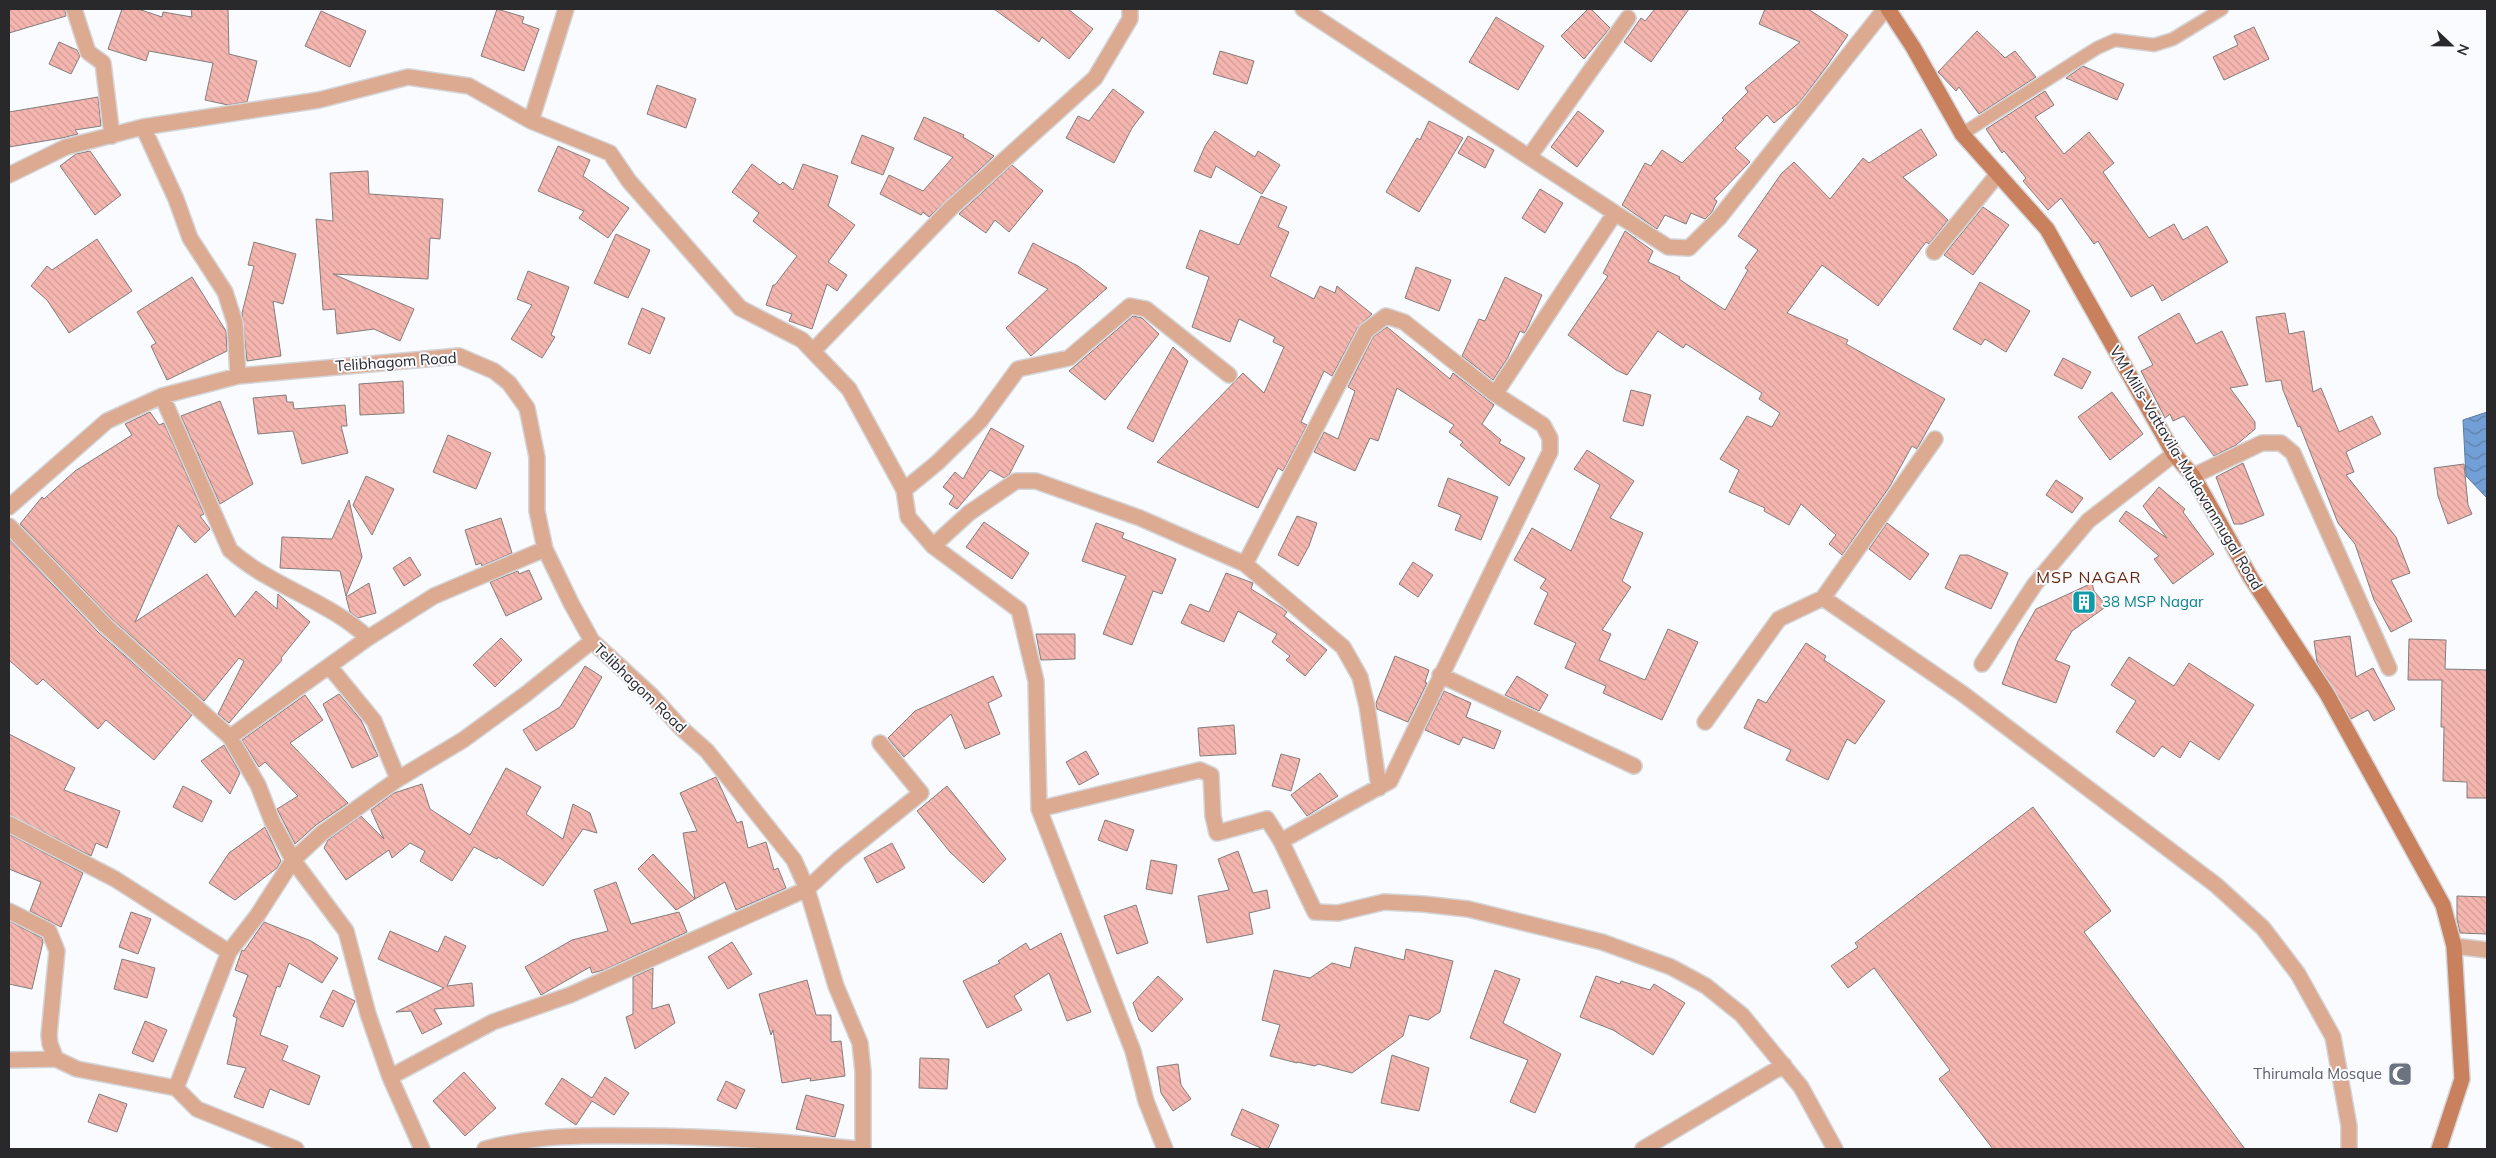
<svg xmlns="http://www.w3.org/2000/svg" width="2496" height="1158" font-family="Mulish,sans-serif">
<defs>
<pattern id="water-waves" width="16" height="10" patternUnits="userSpaceOnUse" patternTransform="scale(1.25)"><rect width="16" height="10" fill="#729fd5"/><path d="M0 5q4-4 8 0t8 0" fill="none" stroke="#5e82ad"/></pattern>
<pattern id="building-back-hatch" width="6" height="6" patternUnits="userSpaceOnUse" patternTransform="scale(1.25)"><rect width="6" height="6" fill="#f5b6af"/><path d="M-1 5l2 2M0 0l6 6M5-1l2 2" fill="none" stroke="#d29c97"/></pattern>
</defs>
<rect width="100%" height="100%" fill="#fafbff"/>
<path fill="url(#water-waves)" stroke="#5c7ca2" d="M2487,412V498L2466,476L2463,420Z"/>
<path fill="url(#building-back-hatch)" stroke="#837d7d" d="M9,9H65L66,16L9,33Z
M122,9H138L162,17L163,12L192,17L191,9H228L229,54L257,61L247,102L228,105L205,100L213,63L149,51L146,61L108,49Z
M497,9L524,17L522,23L539,29L524,71L481,56Z
M994,9H1068L1093,29L1069,59L1042,37L1039,42Z
M1588,9H1591L1610,28L1584,59L1561,36Z
M1655,9H1689L1651,62L1624,42L1641,18L1645,21Z
M1765,9H1808L1848,35L1827,66L1799,103L1774,123L1767,115L1735,148L1750,162L1714,199L1717,201L1712,212L1705,219L1691,213L1686,224L1665,215L1657,229L1622,205L1645,163L1651,166L1662,150L1682,163L1724,120L1722,118L1748,92L1745,88L1800,42L1759,24Z
M321,11L366,31L350,67L305,46Z
M1496,17L1544,46L1518,90L1469,62Z
M2254,27L2269,59L2224,80L2213,57L2238,45L2234,36Z
M1977,31L2005,58L2015,51L2036,77L1979,114L1959,87L1956,91L1938,72Z
M59,42L77,50L80,56L71,74L49,64Z
M1220,51L1254,61L1247,84L1213,74Z
M2083,66L2124,84L2117,100L2066,78Z
M657,85L696,99L686,128L647,114Z
M1113,89L1144,112L1132,128L1114,163L1066,138L1078,116L1089,121Z
M2045,91L2054,105L2035,117L2064,154L2089,132L2114,163L2103,172L2149,238L2174,224L2183,240L2207,226L2228,262L2162,301L2153,285L2131,297L2098,241L2094,244L2061,198L2048,210L2023,181L2026,178L2004,151L2002,153L1986,129Z
M98,97L101,126L75,130L78,134L62,138L9,147V112Z
M1578,111L1604,131L1577,167L1551,147Z
M924,117L964,135L963,137L994,156L929,217L923,212L921,215L880,194L889,175L923,191L953,157L914,139Z
M1429,121L1463,138L1419,212L1386,192L1417,138L1420,140Z
M1921,129L1937,155L1903,177L1948,220L1929,244L1926,242L1878,306L1822,265L1787,313L1848,340L1846,344L1945,399L1919,445L1917,449L1912,446L1890,486L1842,555L1829,544L1836,535L1801,504L1789,525L1764,511L1765,508L1729,492L1739,470L1720,459L1747,416L1772,427L1780,413L1759,399L1762,393L1686,344L1683,348L1658,331L1627,375L1616,370L1568,335L1608,276L1603,273L1625,231L1653,251L1648,262L1680,277L1679,279L1725,310L1748,270L1745,268L1758,250L1738,236L1781,174L1794,162L1830,199L1863,158L1869,163Z
M1215,131L1255,157L1258,151L1280,165L1262,194L1216,166L1211,178L1194,171L1205,146Z
M862,135L894,148L883,175L851,163Z
M1468,136L1494,150L1485,168L1458,153Z
M558,146L590,160L583,176L629,208L608,238L579,218L584,211L538,191Z
M90,151L121,195L95,215L60,166L76,154Z
M752,164L780,185L783,182L793,190L803,164L838,176L828,206L855,225L828,262L847,275L837,291L827,284L812,329L789,321L792,314L766,305L773,285H775L797,256L753,221L759,213L732,192Z
M1012,165L1043,191L1009,232L995,220L986,233L959,214Z
M368,171L369,194L443,199L440,239L430,238L428,279L333,274L414,309L400,341L374,329L337,334L335,309L323,310L316,219L333,221L330,173Z
M1540,189L1563,203L1545,233L1522,218Z
M1261,196L1287,207L1278,227L1289,232L1270,276L1314,299L1320,286L1335,293L1337,286L1372,314L1358,327L1332,376L1324,371L1301,422L1307,425L1283,471L1278,468L1258,508L1157,462L1243,373L1264,393L1284,347L1273,342L1275,337L1239,319L1230,342L1192,327L1209,277L1186,268L1200,230L1239,245Z
M1983,207L2009,225L1973,275L1944,255Z
M616,234L650,250L628,298L594,283Z
M97,239L132,291L69,333L47,300L31,286L47,266L52,270Z
M254,242L296,254L283,304L273,301L281,356L247,361L242,313L254,266L248,265Z
M1033,243L1078,266L1107,288L1031,356L1006,328L1048,289L1018,273Z
M1416,267L1451,280L1439,311L1405,298Z
M528,271L569,287L551,335L555,337L542,358L511,339L532,305L517,299Z
M192,277L226,331L227,351L167,380L151,346L156,343L137,312Z
M1505,277L1542,295L1526,331L1524,333L1520,331L1507,359L1493,380L1462,356L1479,319L1485,321Z
M1980,282L2030,311L2006,352L1985,339L1981,345L1953,329Z
M642,308L665,318L650,354L628,344Z
M2179,313L2196,344L2222,331L2248,385L2230,388L2255,422V429L2236,445L2214,456L2184,416L2173,421L2170,414L2165,418L2141,371L2153,365L2138,337Z
M2285,313L2289,334L2304,331L2313,392L2321,388L2339,432L2372,416L2381,434L2346,452L2354,472L2346,475L2396,537L2410,573L2391,580L2412,621L2391,632L2374,600L2355,544L2338,523L2300,426L2298,427L2283,390L2281,380L2266,382L2256,317Z
M1133,316L1142,318L1159,334L1105,400L1069,371Z
M1387,327L1450,379L1453,373L1494,405L1482,424L1501,440L1499,443L1525,458L1509,486L1460,445L1463,442L1449,432L1454,425L1397,388L1378,441L1370,438L1355,471L1314,452L1324,432L1338,439L1355,391L1348,387L1373,337Z
M1173,347L1188,361L1153,442L1127,428Z
M2063,358L2091,372L2082,389L2054,375Z
M403,381L404,413L360,415L359,384Z
M1631,390L1651,395L1643,426L1623,421Z
M2112,392L2143,434L2110,460L2078,417Z
M286,395L287,402H293L294,409L345,405L347,426H341L348,453L302,464L293,431L258,434L253,398Z
M220,401L253,484L220,504L181,416Z
M150,412L159,425L164,423L204,514L200,516L210,529L195,543L178,525L135,622L207,574L235,617L256,591L277,609L278,594L310,622L281,658L282,660L229,723L218,714L244,661L239,658L204,701L112,619L20,524L42,497L44,499L75,471L132,435L125,424Z
M991,428L1024,446L1009,475L1004,478L990,470L957,509L949,504L954,496L943,487L955,472L963,479Z
M448,435L491,453L476,489L433,472Z
M1587,450L1634,481L1610,518L1643,533L1622,581L1631,587L1602,630L1611,634L1599,660L1645,680L1668,629L1698,642L1662,720L1603,693L1606,686L1565,668L1576,643L1534,624L1548,593L1540,588L1546,579L1514,560L1532,528L1571,551L1600,485L1574,469Z
M2243,463L2264,515L2242,524H2234L2216,477Z
M2464,464L2468,505L2472,514L2448,524L2438,496L2434,468Z
M366,476L394,489L372,535L353,505Z
M1448,478L1498,497L1481,540L1455,530L1461,515L1438,506Z
M2056,480L2083,498L2072,513L2046,495Z
M2159,487L2185,509L2183,512L2214,554L2173,584L2154,559L2159,556L2119,521L2126,511L2167,538L2143,506Z
M349,500L362,557L346,596L340,571L280,568L282,537L332,539Z
M1297,516L1317,523L1309,546L1298,566L1278,555Z
M501,518L512,553L482,566L481,563L476,565L465,530Z
M984,522L1029,553L1012,579L966,547Z
M1096,523L1124,533L1122,538L1176,559L1162,594L1153,591L1132,645L1103,634L1126,576L1082,561Z
M1887,523L1929,554L1910,580L1869,549Z
M9,539L99,633L192,715L154,760L106,720L98,729L43,679L37,685L9,660Z
M1960,555H1968L2008,573L1991,609L1945,588Z
M410,557L421,575L404,586L393,568Z
M1413,562L1433,575L1418,597L1399,584Z
M529,570L542,599L506,616L490,582L518,571L519,574Z
M1226,573L1253,583L1251,589L1282,608L1287,612L1284,616L1327,650L1305,676L1286,660L1290,656L1272,642L1277,634L1238,611L1224,642L1181,623L1190,604L1209,612Z
M369,583L376,613L358,618L350,612L346,597Z
M2092,583L2094,591L2107,606L2072,631L2055,660L2070,666L2056,703L2002,684L2018,641L2036,609Z
M1036,634H1075V659L1041,660Z
M2350,636L2356,677L2373,668L2395,709L2374,721L2368,710L2351,719L2317,662L2314,641Z
M501,638L522,660L495,687L473,665Z
M2409,639L2446,640L2445,669L2487,670V798H2467V782L2443,781L2444,727H2441L2442,680H2408Z
M1806,643L1826,656L1824,660L1885,701L1855,744L1847,739L1828,780L1786,760L1791,750L1744,728L1758,699L1766,703Z
M1395,656L1429,670L1425,682L1427,683L1408,722L1377,709L1376,703Z
M2129,657L2174,686L2189,663L2254,705L2219,760L2190,741L2180,758L2162,746L2154,757L2116,732L2136,701L2111,685Z
M585,666L602,677L574,727L536,751L523,730L560,707Z
M993,676L1002,696L988,703L1000,734L965,749L951,714L904,757L888,738L915,711Z
M1517,676L1548,695L1539,711L1505,695Z
M1444,691L1471,703L1466,717L1501,731L1494,749L1463,737L1459,745L1425,730Z
M339,694L361,720L378,756L352,768L323,704Z
M305,695L323,720L290,743L348,803L316,825L295,844L277,809L298,796L265,762L259,767L242,740Z
M1234,725L1236,754L1200,756L1198,728Z
M9,734L75,768L64,790L120,811L107,848L96,843L91,856L9,815Z
M224,745L240,773L230,794L201,761Z
M1086,751L1099,774L1079,785L1066,762Z
M1281,754L1300,759L1291,791L1272,786Z
M506,768L541,787L526,814L563,839L573,804L590,813L597,833L583,829L543,886L498,857L497,859L474,847L452,881L420,861L425,851L410,843L392,858L389,850L346,880L324,848L328,840L361,816L384,839L371,810L394,793L422,784L430,809L470,835Z
M1320,773L1338,796L1307,816L1291,795Z
M716,777L737,823L742,821L748,848L766,842L774,870L778,868L786,888L736,910L725,882L695,899L683,833L697,831L680,793Z
M183,786L212,801L202,822L173,807Z
M947,786L1006,859L983,883L950,852L917,811Z
M2033,807L2111,911L2084,932L2245,1149H1993L1939,1079L1950,1070L1874,968L1848,988L1831,966L1858,947L1855,943Z
M1105,820L1134,830L1127,851L1098,840Z
M265,827L281,861L277,868L235,900L209,883L229,853Z
M9,834L83,873L61,927L30,911L41,882L9,869Z
M892,843L905,868L877,883L864,858Z
M1238,851L1253,893L1267,890L1270,908L1249,913L1253,934L1207,943L1198,896L1229,890L1218,859Z
M653,854L695,899L676,910L638,869Z
M1151,860L1177,865L1172,894L1146,889Z
M616,882L631,924L679,912L687,932L604,970L592,973L590,967L541,995L525,967L572,940L608,931L594,890Z
M2457,896L2487,897V934L2460,933L2457,919Z
M1136,905L1148,943L1117,954L1104,916Z
M131,912L151,919L138,954L119,947Z
M9,921L42,938L43,942L32,989L9,984Z
M264,922L311,941L338,958L322,983L289,963L280,987L277,986L260,1035L288,1046L282,1060L320,1076L309,1105L270,1089L263,1108L234,1097L246,1068L227,1064L237,1018L233,1016L248,975L235,970L242,950L244,951Z
M390,931L438,952L445,936L466,946L447,986L472,983L474,1006L434,1009L442,1024L422,1034L411,1011L396,1012L444,988L378,959Z
M1061,933L1091,1012L1067,1021L1049,973L1014,996L1022,1010L987,1028L963,981L1000,963L998,961L1026,943L1030,950Z
M732,942L752,974L728,989L708,957Z
M1355,947L1404,960L1406,949L1453,961L1440,1012L1428,1020L1409,1015L1403,1036L1352,1073L1318,1064L1315,1066L1297,1062V1063L1270,1056L1280,1025L1262,1020L1274,970L1310,978L1332,963L1350,968Z
M122,959L155,968L147,998L114,989Z
M653,968L652,1009L669,1004L675,1023L635,1049L626,1017L633,1014V977Z
M1495,970L1520,979L1503,1023L1561,1054L1535,1113L1510,1102L1528,1060L1470,1038Z
M1158,976L1183,999L1152,1032L1139,1020L1133,1003Z
M1596,976L1620,984L1621,981L1650,990L1654,984L1685,1003L1653,1055L1613,1030L1580,1017Z
M807,980L816,1015H831V1042L841,1041L845,1076L810,1081L811,1078L782,1083L773,1030L771,1035L759,994Z
M333,990L355,1001L343,1027L320,1017Z
M145,1021L167,1030L153,1062L132,1053Z
M1392,1055L1429,1068L1419,1111L1381,1103Z
M920,1058L949,1059L947,1089L919,1088Z
M1178,1064L1181,1085L1191,1099L1173,1111L1161,1093L1157,1067Z
M464,1072L496,1108L465,1136L433,1101Z
M605,1077L629,1093L614,1115L592,1101L576,1125L545,1104L562,1078L592,1098Z
M726,1081L745,1090L736,1109L717,1100Z
M99,1094L127,1104L117,1132L88,1122Z
M806,1095L844,1105L835,1137L796,1129Z
M1242,1109L1279,1125L1268,1149H1263L1231,1135Z"/>
<g fill="none" stroke-linecap="round" stroke-linejoin="round">
<g stroke="#d4d5d9" stroke-width="15">
<path id="lane" d="M1962,134L2097,48L2115,40L2154,45L2173,39L2222,9"/>
</g>
<g stroke="#d4d5d9" stroke-width="18">
<path id="street" d="M74,9L88,52L103,63L112,136
M1303,9L1529,157
M531,121L566,9
M143,127L176,199L190,238L225,292L235,323L238,376
M9,175L66,147L143,127L319,100L408,77L469,86L531,121L610,153L629,181L740,308L802,340L849,389L904,490L908,517L933,546L1019,610L1036,681L1039,809L1133,1051L1146,1101L1165,1149
M1615,213L1529,157L1628,18
M1934,252L1998,174
M813,351L950,209L1095,78L1130,19V9
M1495,394L1615,213L1668,247L1689,248L1719,218L1885,9
M162,396L230,550C271,587 328,600 368,638
M2193,476L2262,443H2281L2293,453L2389,668
M904,490L937,463L980,421L1018,369L1069,358L1130,306L1146,309L1229,375
M9,507L107,421L162,396L238,376L459,356L494,371L509,383L527,408L537,457V511L545,549L571,603L592,641L652,696L681,728L707,751L794,860L807,889L836,986L860,1043L863,1072V1149
M9,526L106,626L230,737L258,785L272,821L293,860L346,931L368,1014L390,1077L422,1149
M933,546L969,513L1016,481H1036L1140,518L1245,564L1343,647L1360,677L1367,706L1379,788
M1245,564L1366,331L1386,316L1404,322L1495,394L1543,425L1550,438V452L1390,781L1281,841L1315,912L1338,913L1384,902L1423,904L1468,909L1602,942L1671,967L1706,986L1742,1015L1801,1087L1835,1149
M1823,598L1963,694L2216,885L2263,928L2298,974L2333,1037L2349,1126V1149
M1982,664L2035,584L2088,521L2174,454
M329,666L374,721L398,779
M1440,675L1634,766
M1705,722L1779,619L1823,598L1935,439
M230,737L368,638L434,596L545,549
M1039,809L1200,770L1211,775L1213,816L1217,833L1267,819L1281,841
M9,824L115,879L229,952
M9,911L49,931L57,951L49,1035L50,1044L56,1059L77,1069L176,1088
M2454,946L2487,950
M9,1060L56,1059
M390,1077L493,1022L570,995L807,889L839,859L921,793L880,743
M296,1149L197,1109L176,1088L229,952L257,916L293,860L322,833L398,779L463,740L526,694L592,641
M485,1149C536,1135 587,1135 639,1136C713,1136 785,1142 859,1149
M1643,1149L1784,1065"/>
</g>
<g stroke="#d4d5d9" stroke-width="18">
<path id="secondary" d="M1888,9L1913,47L1962,134L2047,229L2174,454L2193,476L2251,578L2327,694L2443,905L2454,946L2462,1079L2439,1149"/>
</g>
<use href="#lane" stroke="#dcaa91" stroke-width="12"/>
<use href="#street" stroke="#dcaa91" stroke-width="15"/>
<use href="#secondary" stroke="#c9805c" stroke-width="15"/>
</g>
<defs>
<g id="building-square" transform="scale(1.25)"><rect x="-9" y="-9" width="18" height="18" rx="4" fill="#0f9aa8" stroke="#fafbff"/><path d="M-4-6H4V6H1V3H-1V6H-4ZM-2.5-4.3h1.7v1.8h-1.7ZM.8-4.3h1.7v1.8H.8ZM-2.5-1h1.7V.8h-1.7ZM.8-1h1.7V.8H.8Z" fill="#fff"/></g>
<g id="mosque-square" transform="scale(1.25)"><rect x="-9" y="-9" width="18" height="18" rx="4" fill="#6b7280" stroke="#fafbff"/><path d="M3.5-4.9A6 6 0 1 0 3.5 4.9A5 5 0 1 1 3.5-4.9Z" fill="#fff"/></g>
</defs>
<g fill-rule="evenodd">
<use href="#building-square" x="2084" y="602"/>
<use href="#mosque-square" x="2400" y="1074"/>
</g>
<g text-anchor="middle" stroke-width="4" stroke-linejoin="round" paint-order="stroke">
<g font-size="15" fill="#29292b" stroke="#fafbff">
<text transform="translate(396 362) rotate(-4)" y="5">Telibhagom Road</text>
<text transform="translate(2186 468) rotate(59)" y="5">VM Mills-Vattavila-Mudavanmugal Road</text>
<text transform="translate(640 688) rotate(44)" y="5">Telibhagom Road</text>
</g>
<g font-size="15" fill="#0d838f" stroke="#fafbff" text-anchor="start">
<text x="2102" y="607">38 MSP Nagar</text>
</g>
<g font-size="15" fill="#5b616d" stroke="#fafbff" text-anchor="end">
<text x="2382" y="1079">Thirumala Mosque</text>
</g>
<g font-size="16" letter-spacing="1" fill="#66250c" stroke="#fafbff">
<text x="2089" y="583">MSP NAGAR</text>
</g>
</g>
<rect width="2496" height="1158" fill="none" stroke="#29292b" stroke-width="20"/>
<g transform="translate(2451 45) rotate(112)" stroke="#fafbff" stroke-width="4" paint-order="stroke">
<path d="M0-4L9 19L0 12L-9 19Z" fill="#29292b"/>
<text y="-8" font-size="14" font-weight="bold" text-anchor="middle" fill="#29292b">N</text>
</g>
</svg>
